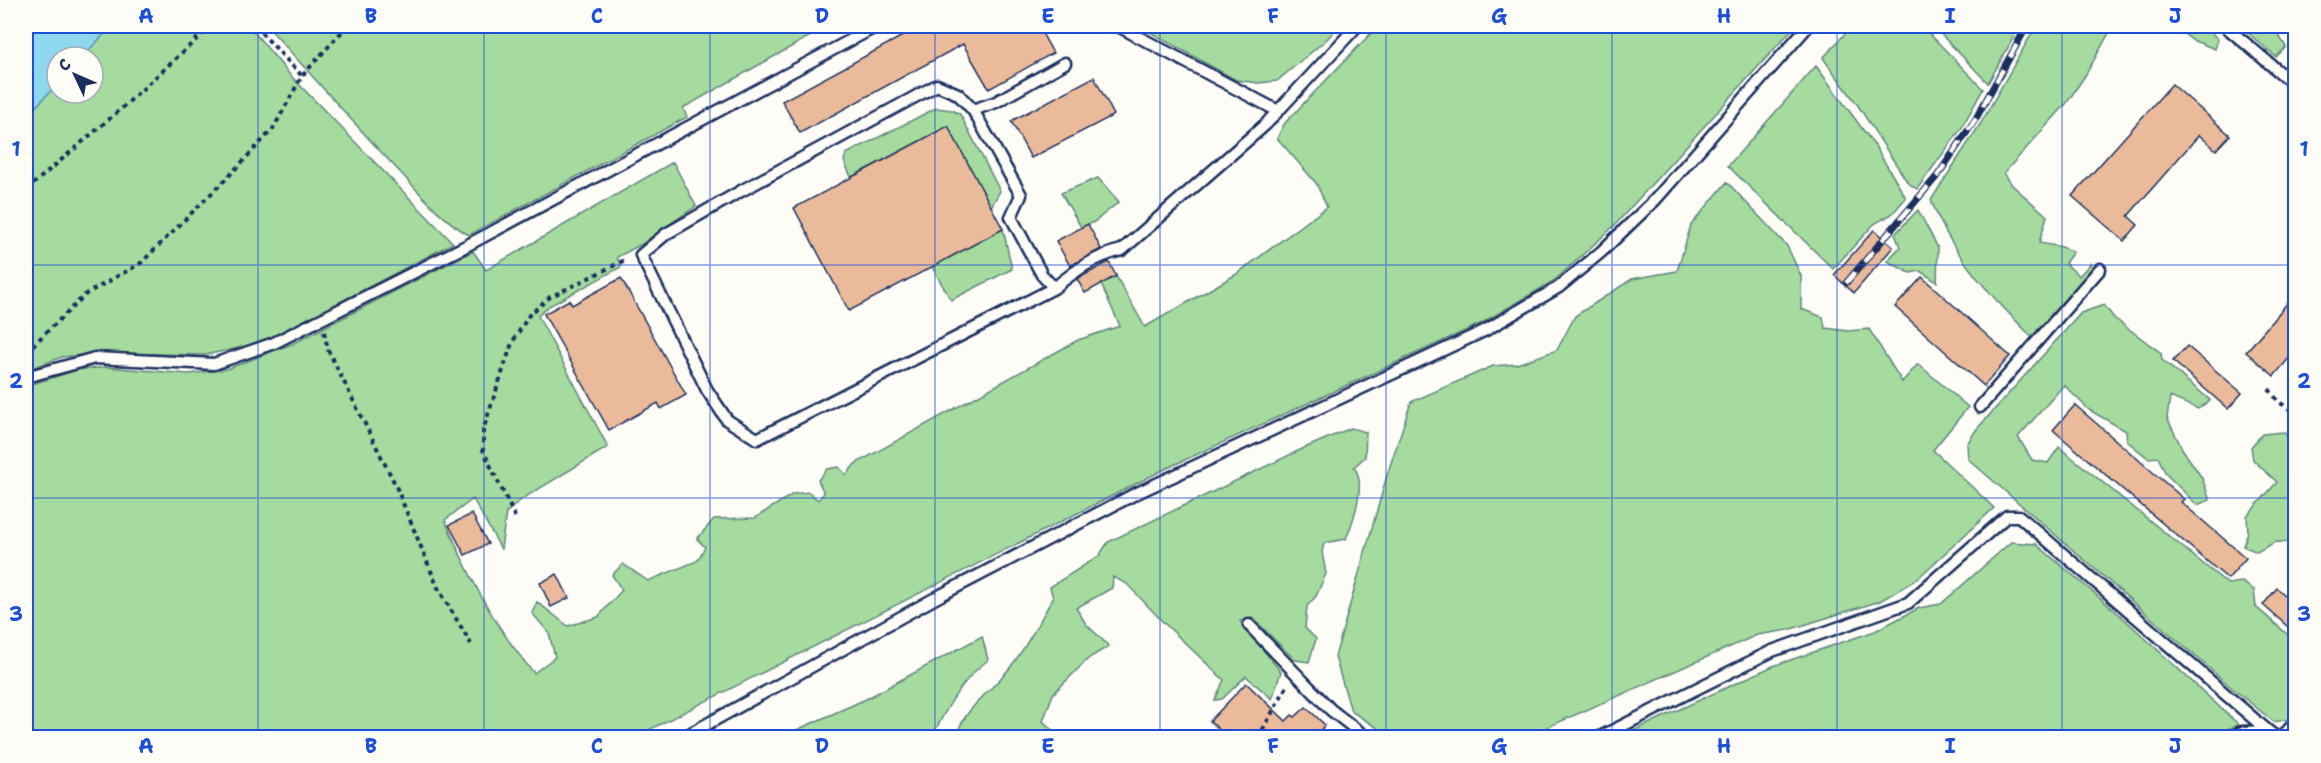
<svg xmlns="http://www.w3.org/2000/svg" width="2321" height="763" font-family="'Shantell Sans',sans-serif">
<rect width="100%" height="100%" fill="#fdfcf7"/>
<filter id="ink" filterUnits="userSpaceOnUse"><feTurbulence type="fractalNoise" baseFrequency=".0167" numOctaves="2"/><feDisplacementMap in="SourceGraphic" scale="12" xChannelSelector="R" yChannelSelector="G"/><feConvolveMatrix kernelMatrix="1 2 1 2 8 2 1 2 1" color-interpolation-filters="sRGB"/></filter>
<g filter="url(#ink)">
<path fill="#a5db9e" stroke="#60857e" stroke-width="1.5" d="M112,26H249L290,75L453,243L273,337L239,348L205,355L100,353L62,357L26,370V117L57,84V93H93V57H82Z
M267,26H828L683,108L687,117L469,235C442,220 419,192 398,170C353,123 311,74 267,26Z
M1139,26H1339L1327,39L1277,81L1258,83L1236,80Z
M1378,26H1795L1614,226L1555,280L1482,323L1163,470L635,737H26V386L77,370L106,367L189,374L227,369L292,344L473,251L486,270L673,162L696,206L640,245L617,257L621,267L549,306L538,316L608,447L522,499L506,513L501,549L473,499L445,520C469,576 494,627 534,673L555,657L549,633L532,613L537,602L568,626L598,617L622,590L612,575L623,564L648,581L697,561L705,547L697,539L714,519L755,518L793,494L809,492L818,500L824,493L818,480L827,469L839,467L846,475L855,464L1078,340L1120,326L1101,284L1116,276L1145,327L1235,275L1327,207L1316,183L1277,138L1285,123Z
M1852,26H1922L1983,89L1961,129L1917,189L1908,183L1857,104L1823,58Z
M1933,26H2020L1988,83Z
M2036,26H2113L2086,74L2066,104L2004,173L2012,185L2047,216L2039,243L2062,247L2073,252L2065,263L2079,276L2091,263L2093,272L2033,338C1992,297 1951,255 1931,200L1981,123Z
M2174,26H2204L2218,39L2215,49L2192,40Z
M2240,26H2273L2286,47L2276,57Z
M1816,66L1875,146L1906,198L1892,214L1874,224L1833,269L1728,166Z
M936,108L952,110L960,114L1000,191L991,207L948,126L851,177L844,161L846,154Z
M1098,178L1119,202L1094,222L1081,227L1061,193Z
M1727,182L1787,246L1801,276V309L1823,317L1825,328L1848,331L1869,329L1902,382L1918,364L1968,407L1933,450L1994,508L1917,579L1880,601L1788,630L1757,635L1525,737H1408L1403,734L1385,733L1351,711L1335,657L1388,472L1411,402L1493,366L1517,364L1557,350L1575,316L1632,279L1677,271L1691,225Z
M1918,210L1938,248L1937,282L1920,271L1910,273L1887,261L1900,247L1895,234Z
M1003,229L1012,269L951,300L932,267Z
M2104,305L2114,318L2161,353L2162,360L2210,400L2198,409L2170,397L2167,418L2183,450L2202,478L2210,500L2197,505L2166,474L2158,457L2148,458L2127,441L2126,431L2089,410L2064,385L2018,437L2032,460L2048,463L2059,447L2228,584L2242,582L2254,590L2256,607L2295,641V712L2289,719L2274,722L2232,688L1968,459L1967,444L1976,430L2081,313Z
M1351,428L1366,432L1365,457L1354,467C1367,483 1353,522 1346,539L1324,543L1322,552L1326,574L1316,596L1307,606L1305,628L1316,639L1309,662L1295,660L1253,618L1240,621L1281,672L1272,699L1246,676L1222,699L1215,700L1224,680L1164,623L1127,584L1113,577L1112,588L1076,608L1086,624L1109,646L1089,658L1053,694L1043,721L1059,737L956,738C963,707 995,689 1012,665C1028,644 1040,620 1053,598L1050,587L1099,556L1108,542L1300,450Z
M2284,432L2295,448V543L2275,542L2257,552L2243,546L2248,532L2247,516L2277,482L2253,460L2251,447L2262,434Z
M2011,542L2036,544L2120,615L2239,725L2201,738L2033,736L1620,737L1773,666L1875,631L1919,608L1941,604Z
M982,636L988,660C962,679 946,709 932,737H781L866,699Z"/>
<path fill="#8dd8ee" stroke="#5f94b4" stroke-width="1.5" d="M26,26H112L82,57H57V84L26,117Z"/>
<path fill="#eaba9b" stroke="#1b2f5e" stroke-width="1.5" d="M921,26H1038L1053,53L989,89L963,44L800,133L782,101Z
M1094,77L1114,115L1031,158L1011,121Z
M2172,84L2230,135L2216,150L2199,135L2128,216L2138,225L2124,241L2072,196Z
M948,126L1003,229L849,311L794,208Z
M1088,224L1101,249L1070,266L1056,241Z
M1874,230L1893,247L1854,293L1834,275Z
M1109,262L1116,276L1085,293L1077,279Z
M1922,277L2010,356L1984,386L1895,307Z
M621,278L686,395L661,409L658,403L609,430L544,314L569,300L572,305Z
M2295,294V351L2274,376L2246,352Z
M2187,346L2242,393L2228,409L2173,361Z
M2075,405L2184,499L2181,502L2246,558L2228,579L2053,430Z
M472,514L488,544L465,555L449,525Z
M557,574L569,598L551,607L540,583Z
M2277,588L2295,604V633L2263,605Z
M1246,683L1286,721L1292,715L1295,717L1306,707L1325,725L1313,738H1228L1210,721Z"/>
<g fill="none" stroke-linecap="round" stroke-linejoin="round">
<g stroke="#1b2f5e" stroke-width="15">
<path id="lane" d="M1118,26L1278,111L1357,26
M2225,26L2296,86
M1065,63L996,102L973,110L958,94L937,85L741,191L666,234L641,255L707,390L727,420L757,439L1054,288C1075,271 1095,256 1122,250L1266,124L1278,111
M973,110L1021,195L1011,217L1042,275L1054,288
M26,377L95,358L214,364L274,343L464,247L877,26
M1980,407L2100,269
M1249,625L1331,710L1367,738
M682,738L941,595L1135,494L1486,330L1559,287L1601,252L1655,200L1808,26
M1598,738L1772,651L1908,603L2007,516H2019L2268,731
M2228,738L2242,732L2268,731L2277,738
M2281,738L2296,722"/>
</g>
<path stroke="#1b2f5e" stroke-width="4" stroke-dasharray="4.5 4.5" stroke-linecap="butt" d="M255,26L302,76
M26,190L121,109L211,26
M324,332L328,350L395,484L438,588L471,644
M26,352L86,294L141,263L228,177L273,129L302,76L347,26
M2269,389L2278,401L2296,414
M515,517L483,450V430L512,343L529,315L550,297L627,259
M1258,738L1287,686"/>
<use href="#lane" stroke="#fdfcf7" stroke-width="10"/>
<g stroke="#1b2f5e" stroke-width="7">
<path id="rail" d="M1846,283L1938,175L1975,120L2027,26"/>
</g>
<use href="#rail" stroke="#fdfcf7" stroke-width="4.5" stroke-dasharray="14" stroke-linecap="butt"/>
</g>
</g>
<path fill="none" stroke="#1d4ed8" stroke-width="1.5" stroke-opacity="0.55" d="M258,26V738M484,26V738M710,26V738M935,26V738M1160,26V738M1386,26V738M1612,26V738M1837,26V738M2062,26V738M26,265H2296M26,498H2296"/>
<rect width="2321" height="763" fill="none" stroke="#fdfcf7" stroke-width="66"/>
<g transform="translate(75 75) rotate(314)"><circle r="28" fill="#fdfcf7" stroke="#a3aaba" stroke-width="1.5"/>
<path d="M0-4.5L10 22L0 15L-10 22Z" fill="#1b2f5e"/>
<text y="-9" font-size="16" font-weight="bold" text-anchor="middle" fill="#1b2f5e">С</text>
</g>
<rect x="33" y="33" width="2255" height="697" fill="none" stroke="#1d4ed8" stroke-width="2"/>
<g font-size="20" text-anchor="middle" font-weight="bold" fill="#1d4ed8">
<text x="146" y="23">A</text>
<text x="371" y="23">B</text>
<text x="597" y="23">C</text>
<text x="822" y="23">D</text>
<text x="1048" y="23">E</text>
<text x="1273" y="23">F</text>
<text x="1499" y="23">G</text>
<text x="1724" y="23">H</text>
<text x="1950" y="23">I</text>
<text x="2175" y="23">J</text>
<text x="16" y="156">1</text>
<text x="2304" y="156">1</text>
<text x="16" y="388">2</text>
<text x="2304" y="388">2</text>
<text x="16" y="621">3</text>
<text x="2304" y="621">3</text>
<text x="146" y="753">A</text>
<text x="371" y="753">B</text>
<text x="597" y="753">C</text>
<text x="822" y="753">D</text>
<text x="1048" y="753">E</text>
<text x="1273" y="753">F</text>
<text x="1499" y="753">G</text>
<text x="1724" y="753">H</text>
<text x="1950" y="753">I</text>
<text x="2175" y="753">J</text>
</g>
</svg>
